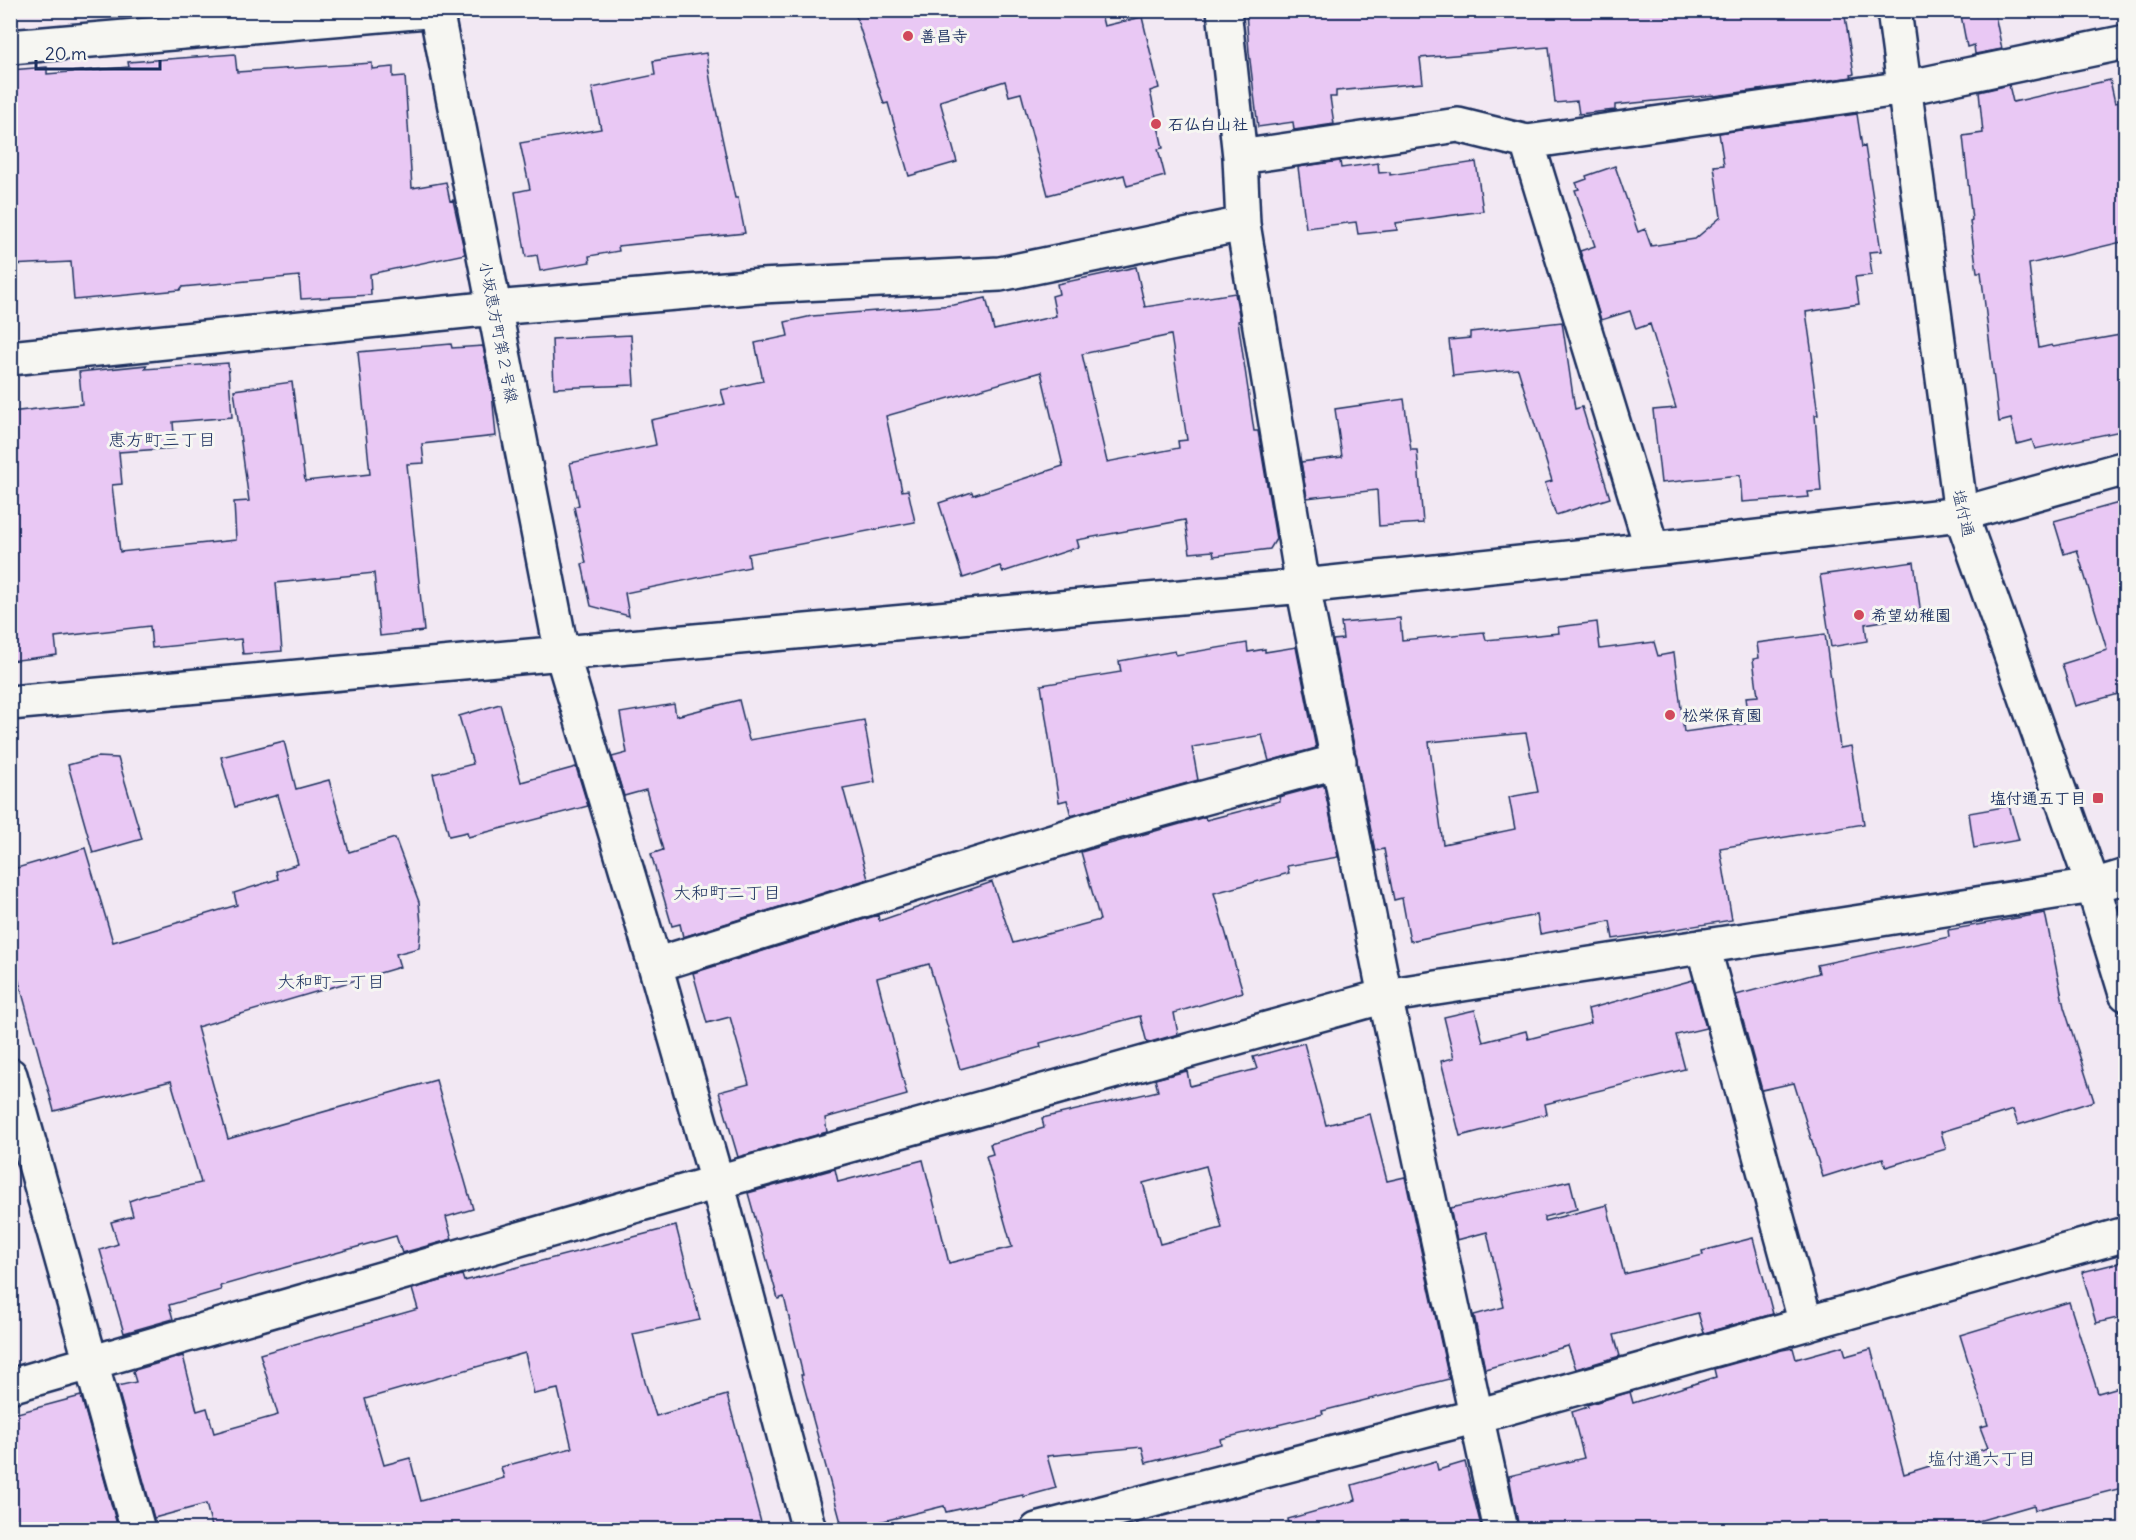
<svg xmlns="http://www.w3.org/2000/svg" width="2136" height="1540" font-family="Delius,'Klee One',sans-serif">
<rect width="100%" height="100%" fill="#f2e8f3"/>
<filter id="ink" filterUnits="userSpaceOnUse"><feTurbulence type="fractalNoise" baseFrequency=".0167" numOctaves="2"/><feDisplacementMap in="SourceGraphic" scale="12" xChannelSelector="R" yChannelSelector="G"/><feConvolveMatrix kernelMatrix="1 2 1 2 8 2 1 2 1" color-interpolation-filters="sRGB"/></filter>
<g filter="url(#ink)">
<path fill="#e9c8f4" stroke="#1b2f5e" stroke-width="1.5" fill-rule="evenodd" d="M854,10H1100L1104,26L1142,17L1159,88L1150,91L1163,148L1158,149L1165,176L1127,186L1124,175L1048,195L1021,93L1009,96L1005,81L940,101L957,162L909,176L888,103L884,104Z
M1270,10H1844L1854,74L1851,75L1852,77L1714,96V95L1615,105V110L1579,114L1577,101L1555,103L1549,47L1420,58L1423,83L1336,91V97H1330L1334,124L1294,130L1293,122L1258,127L1249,52L1246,12Z
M1960,10H1994L2002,49L1975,54L1974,45L1967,47Z
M706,53L712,91L735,198H738L745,233L618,246L619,251L589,256L590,262L540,271L537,255L526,257L515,192L530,189L520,143L601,129L592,88L655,75L653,61Z
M235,54L237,72L372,63V69L393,67V77L405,76L412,188L446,182L450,201L453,200L465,254L370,274L371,295L301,299L299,276L182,287L180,290L74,300L71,262L10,265V70L47,67V74L129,67L128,62Z
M2110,80L2115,103L2126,101V241L2029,264L2039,348L2052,345L2053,347L2126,334V430L2035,449L2032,440L2017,444L2011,419L1999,422L1981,272H1977L1970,221L1972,220L1963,136L1983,133L1979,92L2009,85L2013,102Z
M1857,114L1862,147L1865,146L1881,251L1869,252L1872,275L1855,277L1859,304L1806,312L1813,362H1811L1818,415H1815L1821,491L1808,492L1809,497L1742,502L1740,475L1661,483L1653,410L1676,408L1650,324L1636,329L1630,311L1601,320L1580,251L1595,246L1575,190L1579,189L1576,183L1587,179L1586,176L1615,166L1638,232L1645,229L1651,246L1695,239L1721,217L1714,166L1724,165L1719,133Z
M1340,161L1341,168L1378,163L1379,173L1390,172V175L1476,162L1483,211L1396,223L1397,230L1358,234L1356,222L1306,228L1298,167Z
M1136,267L1145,307L1235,293L1240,320L1238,321L1254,431H1258L1276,539L1270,549L1214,556L1213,551L1190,553L1185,520L1077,540L1079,547L1003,572L1000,566L963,578L939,503L972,492L973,495L1063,466L1041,372L886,416L902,491L908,490L915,522L748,554L750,567L625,593L629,616L591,606L582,564L586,563L574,507L579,505L570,463L656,445L651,420L725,404L721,390L763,381L755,343L788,336L785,322L812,316L954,305L986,298L994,330L1056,316L1052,296L1059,294L1057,284ZM1171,335L1187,440L1178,441L1179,448L1107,462L1082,354Z
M1562,322L1575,409L1582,407L1610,498L1556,515L1545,483L1552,481L1518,369L1453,376L1449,340L1470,338V332Z
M631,335L634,385L554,388L552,339Z
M451,344L452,348L483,346L492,393L496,436L422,444L424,463L407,464L424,631L380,636L374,573L276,583L282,651L243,654L241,639L152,648L150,626L55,637L57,655L10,661V412L82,404L79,372L147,365L145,369L228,363L232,417L173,422L175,448L119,452L122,484L112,485L120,552L236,540L234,502L249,501L234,390L292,382L305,481L370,474L358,352Z
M1404,399L1411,450H1417L1423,523L1379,526L1377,490L1307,498L1301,462L1342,457L1335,409Z
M2126,501V692L2075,706L2062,664L2107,650L2077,550L2064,554L2054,521Z
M1914,562L1921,615L1865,624L1867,641L1831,647L1820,575Z
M1400,618L1402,640L1484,632L1486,640L1559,633L1558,627L1597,622L1600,649L1654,642L1658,656L1674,653L1684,732L1749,723L1746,697L1758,696L1753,659L1759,658L1757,643L1825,634L1840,748L1851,746L1864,824L1720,848L1732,920L1613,939L1610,921L1540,934L1537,915L1410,941L1402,898L1394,900L1384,849L1375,851L1333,640L1343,639L1341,623ZM1526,733L1538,792L1509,797L1515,829L1443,844L1429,742Z
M1247,643L1248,652L1265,649V652L1296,647L1316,748L1269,761L1262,735L1192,747L1198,780L1071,816L1067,800L1059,802L1041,685L1121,672L1119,661L1175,651L1176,655Z
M739,700L749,740L864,720L875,782L843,788L868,879L683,937L680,924L672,926L651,854L663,850L646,790L624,796L612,757L627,753L620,713L674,704L676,716Z
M500,704L521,782L576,767L588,806L468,837L467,832L449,836L433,774L473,764L459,716Z
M284,741L296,789L329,780L349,852L395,838L419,902L421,924L419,948L396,954L400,967L197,1027L228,1139L436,1080L473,1209L446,1217L452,1239L402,1253L396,1236L220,1286L221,1290L169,1305L173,1319L124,1333L100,1250L118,1244L111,1222L133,1216L129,1201L146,1195L201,1183L171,1081L54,1111L10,948V870L85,848L113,942L237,905L234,893L278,879L276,871L298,864L278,795L235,807L221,757Z
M97,757L118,758L142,839L93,853L68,765Z
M1324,785L1338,857L1287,866L1289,873L1214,893L1243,992L1174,1013L1178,1034L1147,1043L1140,1016L1040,1043L1041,1047L960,1069L929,964L877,978L907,1095L825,1118L827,1132L738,1157L719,1092L749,1084L730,1017L707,1023L693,973L878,915L879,921L992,882L1013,943L1100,920L1081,852L1205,817L1206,820L1280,801L1279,797Z
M2009,806L2019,840L1974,848L1969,813Z
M2045,913L2064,1007L2094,1101L2018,1125L2013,1110L1941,1132L1946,1149L1886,1167L1883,1158L1823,1177L1794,1083L1762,1090L1736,995L1819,973L1817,965L1949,937L1948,930Z
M1693,980L1706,1028L1676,1035L1685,1069L1545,1104L1547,1114L1460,1136L1441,1061L1454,1058L1444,1017L1475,1010L1483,1042L1526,1031L1528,1039L1591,1023L1588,1009Z
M1304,1043L1326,1125L1370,1114L1387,1181L1405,1177L1449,1379L1322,1411L1323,1414L1220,1439L1221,1444L1146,1463L1142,1447L1047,1456L1056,1488L1023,1497V1495L946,1512L944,1506L875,1523L877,1530H843L801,1375H803L784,1297L778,1299L748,1193L835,1169L838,1182L923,1160L949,1263L1012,1247L986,1156L993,1154L990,1144L1044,1128L1042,1118L1158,1091L1155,1079L1187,1071L1190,1086L1257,1069L1253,1057ZM1206,1166L1222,1228L1160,1244L1143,1183Z
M1570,1181L1577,1209L1544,1217V1221L1607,1205L1624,1274L1703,1255L1702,1251L1753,1238L1773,1314L1704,1333L1698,1313L1614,1335L1620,1356L1576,1369L1568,1346L1485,1369L1474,1315L1504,1307L1487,1232L1457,1240L1450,1208Z
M676,1226L700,1320L633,1334L645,1382L656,1416L727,1395L763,1530H213L206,1504L154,1518L117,1386L136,1382L133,1372L135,1370L183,1356L197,1411L207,1408L214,1433L278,1415L260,1354L418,1309L412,1289L462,1275L464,1281ZM525,1353L534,1394L558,1389L572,1448L501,1467L504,1478L421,1501L410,1458L384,1465L365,1399Z
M2126,1261V1316L2096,1323L2082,1272Z
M2069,1302L2098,1393L2126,1385V1487L2035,1510L2034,1505L1947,1530H1519L1509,1476L1584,1458L1572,1412L1588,1407L1587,1405L1630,1392L1633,1403L1716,1377L1714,1369L1782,1350L1793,1348L1796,1359L1843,1346L1846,1356L1871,1349L1904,1474L1988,1448L1980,1427L1988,1425L1960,1335Z
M81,1396L118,1528L112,1530H10V1415Z
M1436,1461L1438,1470L1465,1462L1482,1530H1289L1288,1519L1356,1500L1352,1485Z"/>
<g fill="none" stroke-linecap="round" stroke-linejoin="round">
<g stroke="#1b2f5e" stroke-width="38">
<path id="minor" d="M436,10L562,654L655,965L717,1182L809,1530
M1224,10L1240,157L1243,224L1303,586L1385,996L1501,1530
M1894,10L1961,514L2093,886L2126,994
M10,47L438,10
M1527,142L1652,549
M1240,157L1458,125L1527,142L1905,88L2126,42
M10,358L494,308L761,286L1000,274L1243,224
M10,703L1303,586L1652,549L1961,514L2126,468
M1703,946L1806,1324
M655,965L1104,825L1339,761
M10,1075L138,1530
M10,1386L717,1182L1385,996L2093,886L2126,876
M1037,1530L1477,1416L2126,1234"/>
</g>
<use href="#minor" stroke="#f6f6f2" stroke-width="33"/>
</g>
</g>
<g fill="#d1495b" stroke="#f6f6f2" stroke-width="2">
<circle cx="908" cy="36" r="6"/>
<circle cx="1156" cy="124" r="6"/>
<circle cx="1859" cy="615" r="6"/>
<circle cx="1670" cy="715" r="6"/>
<rect x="2092" y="792" width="12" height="12" rx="3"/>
</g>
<g text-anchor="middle" stroke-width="6" stroke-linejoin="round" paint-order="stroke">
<g font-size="16" font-weight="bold" fill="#1b2f5e" stroke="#f6f6f2" text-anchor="start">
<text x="920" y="42">善昌寺</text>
<text x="1168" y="130">石仏白山社</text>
<text x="1871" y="621">希望幼稚園</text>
<text x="1682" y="721">松栄保育園</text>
<text x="2086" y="804" text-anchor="end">塩付通五丁目</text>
</g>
<g font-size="16" fill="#1b2f5e" stroke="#f6f6f2">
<text transform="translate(499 332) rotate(79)" y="6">小坂恵方町第２号線</text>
<text transform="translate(1964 513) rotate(77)" y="6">塩付通</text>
</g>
<g font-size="18" fill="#1b2f5e" stroke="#f6f6f2">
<text x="162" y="446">恵方町三丁目</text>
<text x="727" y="899">大和町二丁目</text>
<text x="331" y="988">大和町一丁目</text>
<text x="1982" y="1465">塩付通六丁目</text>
</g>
</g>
<rect width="2136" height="1540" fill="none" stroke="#f6f6f2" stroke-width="36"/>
<rect x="18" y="18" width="2100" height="1504" fill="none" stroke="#1b2f5e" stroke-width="2" filter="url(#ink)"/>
<path d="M36 60v9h124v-9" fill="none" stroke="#1b2f5e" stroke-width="3"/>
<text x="45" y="60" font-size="18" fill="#1b2f5e" stroke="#f6f6f2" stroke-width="4.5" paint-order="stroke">20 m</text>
</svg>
